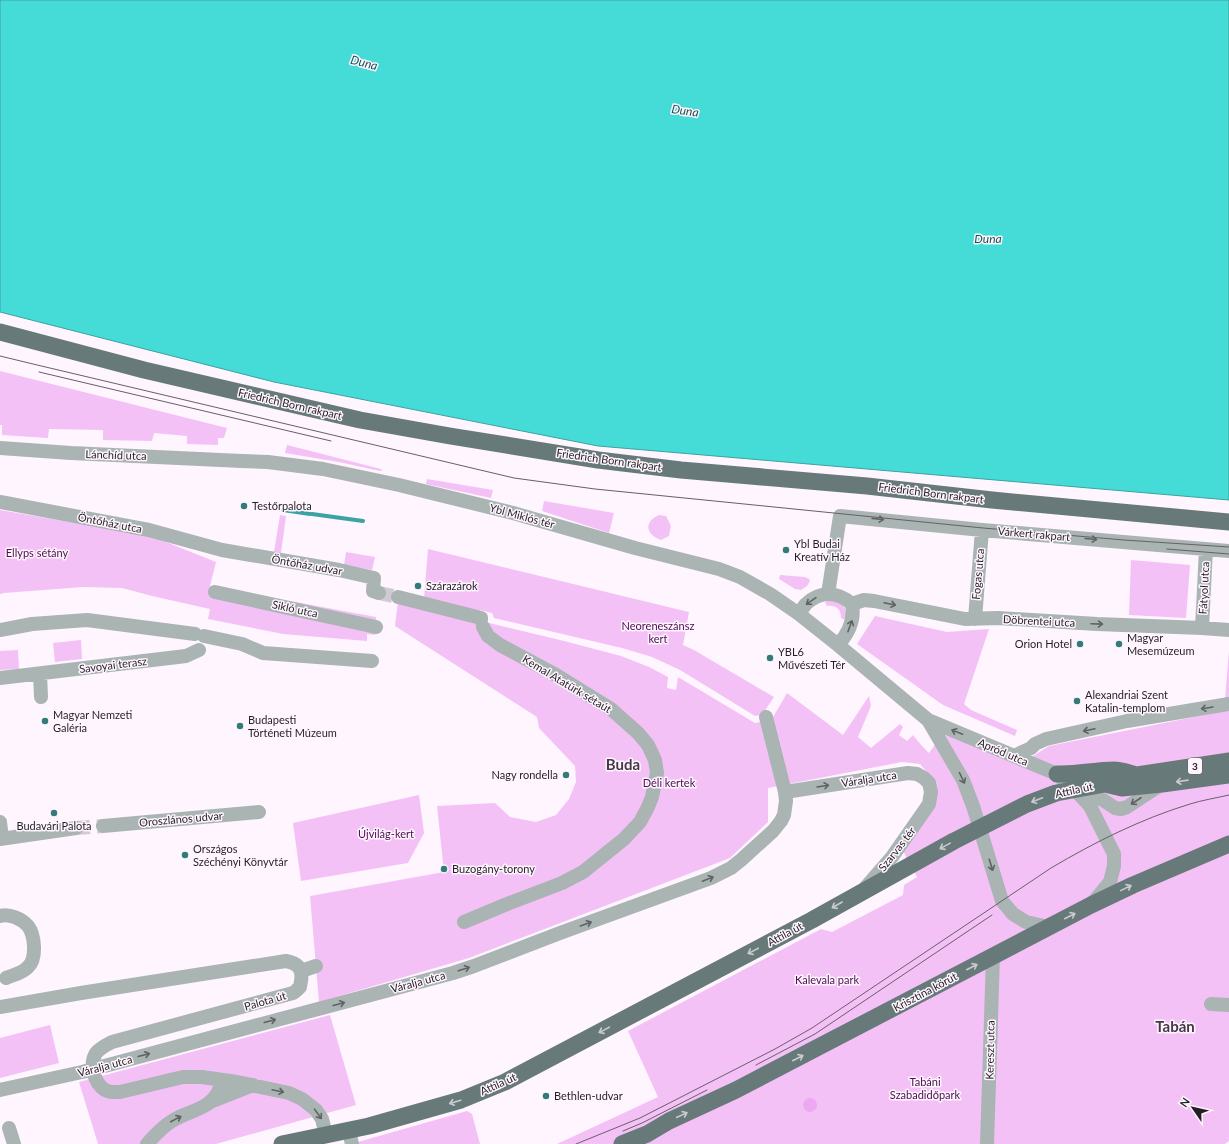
<svg xmlns="http://www.w3.org/2000/svg" width="1229" height="1144" font-family="Lato,sans-serif">
<rect width="100%" height="100%" fill="#fef5fe"/>
<path fill="#f4c1f7" d="M0,371L227,428L224,438H218V445L187,444V436L154,433L152,441L103,440V430L49,429L48,438L2,435V425H0Z
M287,445L381,469L382,470L380,471L339,462L285,453Z
M427,479L493,490L491,498L426,484Z
M544,501L614,513L609,533L542,511Z
M0,510L151,536L216,562L210,586L376,617L375,635L367,634V641L283,634L208,619L210,609L152,596L122,588L83,587L4,593L0,594Z
M280,515L286,516L281,553L274,552Z
M659,515L666,516L671,526L669,536L661,540C646,535 643,522 659,515Z
M428,549L689,612L683,645L694,650L774,697L762,715L755,716L680,670L652,657L622,648L494,618L492,613L480,610L478,613L424,599Z
M346,552L375,557L372,570L344,565Z
M1131,560L1190,565L1186,618L1129,615Z
M780,575L805,577L809,579L810,581L807,586L801,590L795,589L779,579Z
M832,600C846,606 846,607 847,621L841,618C841,609 836,605 827,606L825,602Z
M398,601L564,641L621,656L649,667L668,677L667,688L676,690L678,677L755,723L772,719L787,693L843,735L869,696L871,706L858,737L871,748L900,724L903,727L899,735L907,741L913,735L922,746L929,753L945,731L1022,763L1049,746L1224,711L1229,651V1141L1225,1144H557L658,1097L628,1031L821,929L832,932L903,895L904,885L917,877L903,851L935,782L920,764L902,762L768,788V822L730,858L469,958L319,1002L310,896L444,872L437,806L495,803L510,817L536,822L556,815L569,799L576,782L575,766L539,728L537,717L395,626Z
M875,616L947,632L989,629L964,704L971,710L1017,730L1015,736L943,705L857,644Z
M81,640L82,659L55,662L53,643Z
M18,650L19,669L0,670V651Z
M419,795L424,833L408,863L301,881L293,823Z
M330,1015L356,1105L216,1144H98L79,1082Z
M50,1025L59,1063L0,1078V1038Z
M467,1111L472,1114L480,1144H351Z"/>
<path fill="#eca8f0" d="M803 1105a7 7 0 1 1 14 0a7 7 0 1 1-14 0Z"/>
<path fill="#45dbd7" stroke="#3ba3a1" d="M0,0H1229V500L598,446L274,382L0,312Z"/>
<g fill="none" stroke-linecap="round" stroke-linejoin="round">
<path stroke="#3ba3a1" stroke-width="4" d="M283,510L310,514
M312,514L363,521"/>
<path stroke="#d2cad2" stroke-width="14" stroke-dasharray="14 7" stroke-linecap="butt" d="M379,593L398,597
M76,828L103,826"/>
<path stroke="#a9b4b3" stroke-width="14" d="M0,448L71,453L242,461L268,462L323,469L399,485L513,513L635,548L719,569L740,577L770,594L799,614L838,645L928,720L1057,774L1074,789L1090,806L1114,854V866L1110,882L1091,905
M0,502L149,530L222,550L339,570L374,578L373,591L379,593
M215,592L376,627
M828,594L840,516L982,530L1229,551
M398,597L481,618V620
M852,604L864,600L874,601L965,619L998,618L1097,624L1202,628L1229,630
M799,614C801,611 804,606 806,604C821,590 838,592 852,604C855,620 849,633 838,645
M975,619L982,530
M1202,628L1206,549
M0,630L32,624L87,620L195,634
M204,636L242,644L263,653L372,661
M40,674L41,697
M0,678L186,656L199,650
M928,720L963,780L973,806L1002,901L1013,914L1026,922L1049,927
M1014,756L1031,748L1035,744L1046,739L1127,721L1229,704
M1078,791L1103,800L1115,808L1121,809L1127,807L1162,784
M785,792L908,773L917,774L924,778L929,783L931,792L929,804L892,857L865,888
M0,822L2,838
M103,826L259,812
M0,839L76,828
M0,916C9,913 22,919 28,926C35,935 37,959 28,967C23,973 13,975 6,978
M464,922L507,904L562,883L583,872L624,839L640,822L648,807L652,797L657,773L655,760L648,745L638,733L611,709L556,675L500,645L488,636L483,627
M301,971L316,966
M1211,1004L1229,1005
M0,1007L81,993L286,961C297,963 303,968 301,981C301,982 300,986 300,987C298,989 295,992 293,993L112,1042C106,1045 100,1048 96,1053C89,1064 94,1083 105,1090C110,1093 115,1092 120,1092L183,1077H202L237,1082L289,1093L302,1099L316,1110L322,1119L326,1135
M0,1090L82,1072L453,973L474,966L560,933L711,878L731,868L741,860L773,831L781,821L784,815L786,801L785,792L766,717
M210,1102L253,1085
M9,1128L14,1144
M349,1131L352,1144
M147,1144C154,1136 162,1127 172,1121C187,1111 209,1110 218,1092C220,1088 221,1084 222,1080
M987,1144L993,956"/>
<path stroke="#677a79" stroke-width="17" d="M0,332L144,370L360,420L450,436L598,460L681,470L867,486L992,500L1229,522
M1057,774C1077,775 1095,770 1114,770C1120,770 1127,772 1133,774
M1115,781L1137,775L1229,761
M282,1144L369,1126L461,1100L505,1082L812,920L954,841L1027,804L1056,793L1105,784L1122,788L1162,784L1229,775
M622,1144L647,1134L669,1121L736,1090L1091,905L1133,885L1229,844"/>
<path stroke="#676067" stroke-width="1" d="M0,356L33,364L514,478L595,489L983,528L1124,540L1229,547
M39,372L331,441
M1167,549L1229,554
M756,1065L815,1034L992,915
M623,1131L642,1123L707,1090
M576,1144L640,1118L775,1049L812,1028L1051,868C1095,842 1141,819 1190,804C1203,800 1216,798 1229,795"/>
</g>
<defs><path id="oneway-shaft" d="M-6 0H5M1.5-3L5.5 0L1.5 3" fill="none" stroke-width="1.6" stroke-linecap="round" stroke-linejoin="round"/></defs>
<g stroke="#606264">
<use href="#oneway-shaft" transform="translate(878 519) rotate(6)"/>
<use href="#oneway-shaft" transform="translate(1091 539) rotate(5)"/>
<use href="#oneway-shaft" transform="translate(811 601) rotate(145)"/>
<use href="#oneway-shaft" transform="translate(890 604) rotate(12)"/>
<use href="#oneway-shaft" transform="translate(1097 624) rotate(2)"/>
<use href="#oneway-shaft" transform="translate(850 626) rotate(-70)"/>
<use href="#oneway-shaft" transform="translate(1207 708) rotate(171)"/>
<use href="#oneway-shaft" transform="translate(1089 730) rotate(168)"/>
<use href="#oneway-shaft" transform="translate(957 732) rotate(-158)"/>
<use href="#oneway-shaft" transform="translate(962 778) rotate(65)"/>
<use href="#oneway-shaft" transform="translate(823 786) rotate(-9)"/>
<use href="#oneway-shaft" transform="translate(1136 801) rotate(147)"/>
<use href="#oneway-shaft" transform="translate(991 865) rotate(73)"/>
<use href="#oneway-shaft" transform="translate(708 879) rotate(-22)"/>
<use href="#oneway-shaft" transform="translate(586 924) rotate(-20)"/>
<use href="#oneway-shaft" transform="translate(464 969) rotate(-18)"/>
<use href="#oneway-shaft" transform="translate(339 1004) rotate(-15)"/>
<use href="#oneway-shaft" transform="translate(270 1021) rotate(-15)"/>
<use href="#oneway-shaft" transform="translate(144 1055) rotate(-15)"/>
<use href="#oneway-shaft" transform="translate(278 1091) rotate(12)"/>
<use href="#oneway-shaft" transform="translate(318 1114) rotate(54)"/>
<use href="#oneway-shaft" transform="translate(176 1119) rotate(-28)"/>
</g>
<g stroke="#c9cacf">
<use href="#oneway-shaft" transform="translate(1182 781) rotate(172)"/>
<use href="#oneway-shaft" transform="translate(1037 800) rotate(159)"/>
<use href="#oneway-shaft" transform="translate(945 846) rotate(151)"/>
<use href="#oneway-shaft" transform="translate(1126 888) rotate(-26)"/>
<use href="#oneway-shaft" transform="translate(837 905) rotate(150)"/>
<use href="#oneway-shaft" transform="translate(1070 916) rotate(-27)"/>
<use href="#oneway-shaft" transform="translate(753 951) rotate(152)"/>
<use href="#oneway-shaft" transform="translate(972 967) rotate(-27)"/>
<use href="#oneway-shaft" transform="translate(604 1030) rotate(152)"/>
<use href="#oneway-shaft" transform="translate(798 1058) rotate(-27)"/>
<use href="#oneway-shaft" transform="translate(455 1102) rotate(164)"/>
<use href="#oneway-shaft" transform="translate(682 1115) rotate(-25)"/>
</g>
<g fill="#327b79" stroke="#fef5fe" stroke-width="1.5">
<circle cx="244" cy="506" r="4"/>
<circle cx="786" cy="550" r="4"/>
<circle cx="418" cy="586" r="4"/>
<circle cx="1080" cy="644" r="4"/>
<circle cx="1119" cy="644" r="4"/>
<circle cx="770" cy="658" r="4"/>
<circle cx="1077" cy="701" r="4"/>
<circle cx="45" cy="721" r="4"/>
<circle cx="240" cy="726" r="4"/>
<circle cx="566" cy="775" r="4"/>
<circle cx="54" cy="813" r="4"/>
<circle cx="185" cy="855" r="4"/>
<circle cx="444" cy="869" r="4"/>
<circle cx="546" cy="1096" r="4"/>
</g>
<g text-anchor="middle" stroke-width="3" stroke-linejoin="round" paint-order="stroke">
<rect fill="#fef5fe" stroke="#655f65" stroke-width="1" x="1188" y="758" width="14" height="16" rx="3"/>
<g font-size="10" font-weight="bold" fill="#241f24">
<text x="1195" y="770">3</text>
</g>
<g font-size="11" fill="#241f24" stroke="#fef5fe">
<text transform="translate(290 404) rotate(13)" y="4">Friedrich Born rakpart</text>
<text transform="translate(116 455) rotate(2)" y="4">Lánchíd utca</text>
<text transform="translate(609 460) rotate(8)" y="4">Friedrich Born rakpart</text>
<text transform="translate(931 493) rotate(7)" y="4">Friedrich Born rakpart</text>
<text transform="translate(522 516) rotate(15)" y="4">Ybl Miklós tér</text>
<text transform="translate(110 523) rotate(11)" y="4">Öntőház utca</text>
<text transform="translate(1034 534) rotate(5)" y="4">Várkert rakpart</text>
<text transform="translate(307 565) rotate(10)" y="4">Öntőház udvar</text>
<text transform="translate(978 574) rotate(-85)" y="4">Fogas utca</text>
<text transform="translate(1204 588) rotate(-87)" y="4">Fátyol utca</text>
<text transform="translate(295 609) rotate(12)" y="4">Sikló utca</text>
<text transform="translate(1039 621) rotate(3)" y="4">Döbrentei utca</text>
<text transform="translate(113 665) rotate(-7)" y="4">Savoyai terasz</text>
<text transform="translate(567 684) rotate(31)" y="4">Kemal Atatürk sétaút</text>
<text transform="translate(1003 752) rotate(23)" y="4">Apród utca</text>
<text transform="translate(869 779) rotate(-9)" y="4">Váralja utca</text>
<text transform="translate(1074 790) rotate(-12)" y="4">Attila út</text>
<text transform="translate(181 819) rotate(-5)" y="4">Oroszlános udvar</text>
<text transform="translate(897 849) rotate(-52)" y="4">Szarvas tér</text>
<text transform="translate(785 934) rotate(-28)" y="4">Attila út</text>
<text transform="translate(418 982) rotate(-15)" y="4">Váralja utca</text>
<text transform="translate(925 992) rotate(-28)" y="4">Krisztina körút</text>
<text transform="translate(265 1001) rotate(-16)" y="4">Palota út</text>
<text transform="translate(990 1050) rotate(-89)" y="4">Kereszt utca</text>
<text transform="translate(105 1066) rotate(-15)" y="4">Váralja utca</text>
<text transform="translate(498 1084) rotate(-24)" y="4">Attila út</text>
</g>
<g font-size="11" fill="#241f24" stroke="#fef5fe" text-anchor="start">
<text x="252" y="510">Testőrpalota</text>
<text x="794" y="548">Ybl Budai<tspan x="794" dy="13">Kreatív Ház</tspan></text>
<text x="426" y="590">Szárazárok</text>
<text x="1127" y="642">Magyar<tspan x="1127" dy="13">Mesemúzeum</tspan></text>
<text x="1072" y="648" text-anchor="end">Orion Hotel</text>
<text x="778" y="656">YBL6<tspan x="778" dy="13">Művészeti Tér</tspan></text>
<text x="1085" y="699">Alexandriai Szent<tspan x="1085" dy="13">Katalin-templom</tspan></text>
<text x="53" y="719">Magyar Nemzeti<tspan x="53" dy="13">Galéria</tspan></text>
<text x="248" y="724">Budapesti<tspan x="248" dy="13">Történeti Múzeum</tspan></text>
<text x="558" y="779" text-anchor="end">Nagy rondella</text>
<text x="54" y="830" text-anchor="middle">Budavári Palota</text>
<text x="193" y="853">Országos<tspan x="193" dy="13">Széchényi Könyvtár</tspan></text>
<text x="452" y="873">Buzogány-torony</text>
<text x="554" y="1100">Bethlen-udvar</text>
</g>
<g font-size="11" fill="#4b0e4f" stroke="#fef5fe">
<text x="37" y="557">Ellyps sétány</text>
<text x="658" y="630">Neoreneszánsz<tspan x="658" dy="13">kert</tspan></text>
<text x="669" y="787">Déli kertek</text>
<text x="386" y="838">Újvilág-kert</text>
<text x="827" y="984">Kalevala park</text>
<text x="925" y="1086">Tabáni<tspan x="925" dy="13">Szabadidőpark</tspan></text>
</g>
<g font-size="12" font-style="italic" fill="#155352" stroke="#fef5fe">
<text transform="translate(364 63) rotate(14)" y="4">Duna</text>
<text transform="translate(685 111) rotate(8)" y="4">Duna</text>
<text x="988" y="243">Duna</text>
</g>
<g font-size="15" font-weight="bold" fill="#463946" stroke="#fef5fe">
<text x="623" y="770">Buda</text>
<text x="1175" y="1032">Tabán</text>
</g>
</g>
<g transform="translate(1193 1108) rotate(304)" stroke="#fef5fe" stroke-width="3" paint-order="stroke">
<path d="M0-3L7 15L0 10L-7 15Z" fill="#241f24"/>
<text y="-6" font-size="11" font-weight="bold" text-anchor="middle" fill="#241f24">N</text>
</g>
</svg>
